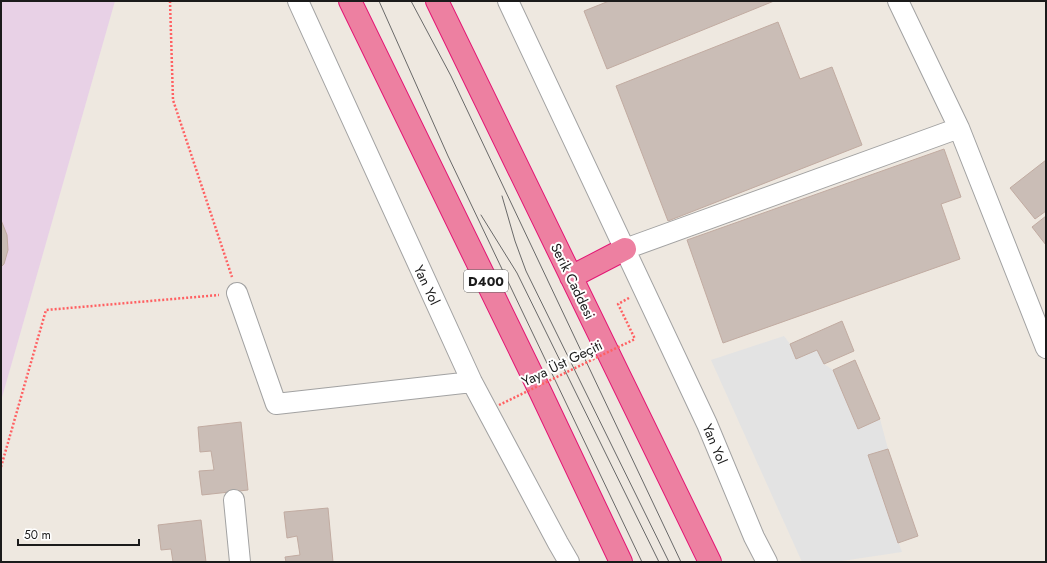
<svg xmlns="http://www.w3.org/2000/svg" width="1047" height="563" font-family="Jost,sans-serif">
<rect width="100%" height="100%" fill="#eee8e0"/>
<path fill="#e8d1e6" d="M1,1H115L1,401Z"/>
<path fill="#e3e3e3" d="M784,336L790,344L796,359L817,350L824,364L833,370L858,429L880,419L888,449L868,456L902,552L835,562H802L711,360Z"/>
<path fill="#cabdb6" stroke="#c1aba1" d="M609,1H774L607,69L584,11Z
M778,22L800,79L832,67L862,145L668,221L616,86Z
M944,149L961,197L941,204L960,259L723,343L687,240Z
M1046,160V211L1035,219L1010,188Z
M1046,216V245L1032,227Z
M1,220L7,235L8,250L4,264L1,267Z
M842,321L854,351L824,364L817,350L796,359L790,344Z
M855,360L880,419L858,429L833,370Z
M241,422L248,490L202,495L199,471L214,470L211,451L200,452L198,427Z
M888,449L918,536L898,543L868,455Z
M328,508L333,562H286L285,557L300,555L297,536L287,538L284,512Z
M201,520L206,562H173L171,549L161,550L158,525Z"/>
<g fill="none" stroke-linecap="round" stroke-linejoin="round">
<g stroke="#a2a2a2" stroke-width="22">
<path id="minor" d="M298,1L472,382L558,543L569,562
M508,1L707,424L754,537L767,562
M898,1L959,128L1046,348
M625,249L959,128
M237,293L276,404L472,382
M234,500L240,562"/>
</g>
<g stroke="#e31674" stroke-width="24">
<path id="highway" d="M350,1L540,391L621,562
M437,1L710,562
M571,277L625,249"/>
</g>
<path stroke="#ff6062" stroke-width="2.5" stroke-dasharray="2 2" stroke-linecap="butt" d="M170,1L173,100L232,277
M629,298L618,304L635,339
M1,467L46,310L219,295"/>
<use href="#minor" stroke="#fff" stroke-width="20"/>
<use href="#highway" stroke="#ed80a1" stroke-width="22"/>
<path stroke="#696969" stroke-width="1" d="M379,1L448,156L642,562
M411,1L451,76L681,562
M502,196L515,241L526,271L669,562
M481,215L517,273L659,562"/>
<path stroke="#ff6062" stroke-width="2.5" stroke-dasharray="2 2" stroke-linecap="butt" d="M499,405L635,339"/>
</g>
<g text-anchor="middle" stroke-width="4" stroke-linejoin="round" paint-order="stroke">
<rect fill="#fff" stroke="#5f5f5f" stroke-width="1" x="464" y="270" width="44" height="22" rx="3"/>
<g font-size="13" font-weight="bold" fill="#1b1b1b">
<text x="486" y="286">D400</text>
</g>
<g font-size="14" fill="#1b1b1b" stroke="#fff">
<text transform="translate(573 281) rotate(64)" y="5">Serik Caddesi</text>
<text transform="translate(427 285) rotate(65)" y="5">Yan Yol</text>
<text transform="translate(562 363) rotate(-26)" y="5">Yaya Üst Geçiti</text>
<text transform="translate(715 444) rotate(67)" y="5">Yan Yol</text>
</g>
</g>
<rect width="1047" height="563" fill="none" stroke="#1b1b1b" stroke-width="4"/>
<path d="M18 539v6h121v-6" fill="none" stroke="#1b1b1b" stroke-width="2"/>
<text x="24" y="539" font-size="12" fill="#1b1b1b" stroke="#ffffff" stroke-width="3" paint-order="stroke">50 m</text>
</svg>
